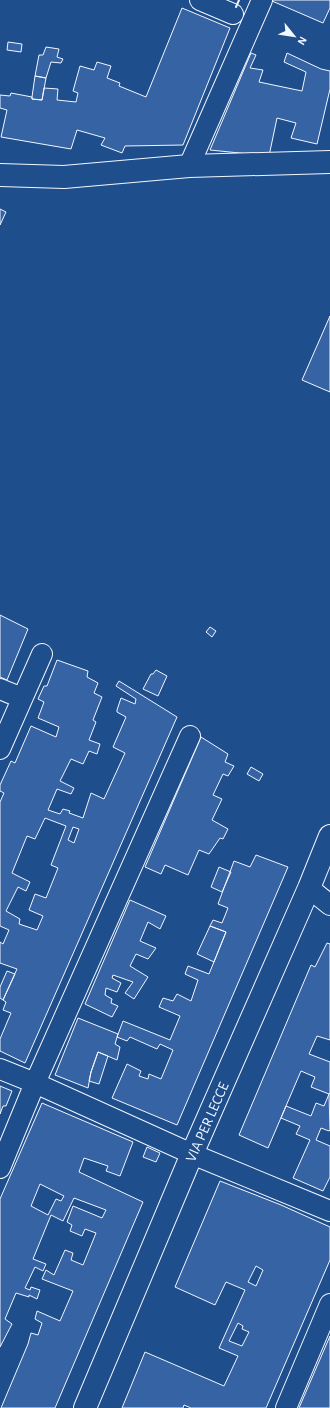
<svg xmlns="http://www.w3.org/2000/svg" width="330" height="1408" font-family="'Alegreya Sans',sans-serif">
<rect width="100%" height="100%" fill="#1f4e8c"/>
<path fill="#3563a3" stroke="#f2f6ff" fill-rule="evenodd" d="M272,0H330V8L323,23L272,1Z
M182,8L230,28L183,145L125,146L122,153L101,145L105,138L77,130L71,149L1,137L7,110L0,108V95L10,96L11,93L32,97V99L42,100L44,88L58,89L57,100L76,102L78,93L73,91L80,66L94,70L97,62L111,66L107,78L120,83L119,86L146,97Z
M8,42L22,44L21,52L7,50Z
M46,47L59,49L57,57L63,59L61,63L51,62L46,78L35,76L39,55H43Z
M251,53L256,55L250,68L263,70L259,82L302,91L306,72L284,62L287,53L321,69L330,71V89L317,144L291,138L296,123L277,118L269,156L210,150Z
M35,76L46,78L42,100L32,99V97Z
M0,209L6,212L0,225Z
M330,316V392L302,380Z
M0,615L28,629L7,680L0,677Z
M210,627L216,631L212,637L206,632Z
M57,660L88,671L87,677L98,683L94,693L102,697L93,720L96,722L89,740L100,744L97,754L89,751L83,764L71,759L60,781L74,788L71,794L57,789L48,810L60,814L63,809L70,811L69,813L83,818L91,793L104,799L125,753L113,747L126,717L117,712V710L121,698L135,704L136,699L116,686L119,681L177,717L25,1063L0,1051V1039L11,1013L3,1010L6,1002L3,1000L17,969L0,963V942L3,944L9,930L0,926V802L4,793L0,791V785L11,761L15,763L31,726L56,737L59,727L38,718L44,702L38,699L44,686H47ZM45,818L66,826L51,865L58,868L46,898L35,894L29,910L43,916L37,930L19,924L20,919L6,911L18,887L26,891L30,882L12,873L27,836L35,839ZM73,827L79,829L74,843L68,840Z
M156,670L167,676L158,696L143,689L151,674H153Z
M201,737L228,754L225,762L234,766L228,776L223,774L213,795L222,799L212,820L228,829L223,839L220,838L209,854L199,850L188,875L165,865L161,874L145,867Z
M251,767L263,774L259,781L247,774Z
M256,855L288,867L177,1125L112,1098L127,1064L141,1071L139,1076L148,1079L149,1074L161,1079L173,1050L160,1044L157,1049L130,1037L127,1041L117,1037L123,1021L170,1040L180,1016L159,1007L163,998L173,1001L177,994L191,1001L198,980L185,974L188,966L209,974L226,932L210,926L213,920L222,923L228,908L218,904L234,861L250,867Z
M219,867L231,872L222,892L211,887Z
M130,900L166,916L160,929L148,922L140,941L156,948L148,959L136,954L130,966L148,977L134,999L125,993L133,982L113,975L112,978L121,983L117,992L106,988L105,995L112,999L111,1003L118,1006L112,1017L85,1004Z
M210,926L226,932L214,962L197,954Z
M327,943L330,944V1040L317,1036L309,1054L330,1062V1093L329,1094L311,1087L315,1077L301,1071L268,1148L239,1135L311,965L315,967Z
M7,971L15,974L3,1000L0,998V987Z
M78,1018L118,1034L115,1044L120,1047L117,1060L98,1052L91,1072L88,1088L55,1075Z
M98,1052L108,1056L99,1084L89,1081L91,1072Z
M0,1086L12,1091L6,1106H3L0,1114Z
M329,1094L330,1130L329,1131L321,1128L316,1140L330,1146V1177L323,1191L293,1178L310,1140L296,1134L300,1126L281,1118L286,1106L311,1116L316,1103L324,1106Z
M42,1103L133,1142L120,1176L106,1171L108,1166L84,1158L79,1172L143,1202L55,1408H1L28,1344L31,1333L38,1335L42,1323L35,1319L37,1311L60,1321L73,1291L42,1279L46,1270L54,1275L65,1250L73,1253L71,1260L83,1265L96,1233L85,1229L82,1236L70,1231L72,1225L67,1222L73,1206L102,1218L106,1210L74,1198L63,1221L51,1215L33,1259L46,1264L43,1271L35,1267L25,1288L30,1290L31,1287L40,1290L37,1299L29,1295V1297L16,1293L5,1319L12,1324L0,1347V1199ZM40,1184L64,1196L61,1201L56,1199L48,1215L31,1206Z
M147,1147L160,1153L156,1162L143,1157Z
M220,1181L281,1205L330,1227V1260L266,1408H191L184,1405L183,1408H122L145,1352L224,1386L238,1356L219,1348L245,1290L226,1282L215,1305L175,1287ZM256,1266L263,1270L256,1286L248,1282ZM238,1323L243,1326L242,1329L249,1332L242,1346L229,1341Z
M330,1336V1408H299Z"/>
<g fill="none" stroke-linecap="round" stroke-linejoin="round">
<g stroke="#f2f6ff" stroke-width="22">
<path id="street" d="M200,0L233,14
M189,166L262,0
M0,689L22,698
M0,749L42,654
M309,888L330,905
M0,1069L35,1083L192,1154L330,1211
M0,1168L35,1083L190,736
M286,1408L330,1304"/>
</g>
<g stroke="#f2f6ff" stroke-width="24">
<path id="secondary" d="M0,175L64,177L189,166L330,162
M85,1408L192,1154L309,888L330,836"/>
</g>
<use href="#street" stroke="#1f4e8c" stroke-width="20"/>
<use href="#secondary" stroke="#1f4e8c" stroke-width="22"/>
<path stroke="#f2f6ff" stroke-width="2" d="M236,7L239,0"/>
</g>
<g text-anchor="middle" stroke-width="3" stroke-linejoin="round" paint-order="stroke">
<g font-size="15" fill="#f2f6ff" stroke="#1f4e8c">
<text transform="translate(207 1122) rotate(-66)" y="5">VIA PER LECCE</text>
</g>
</g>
<g transform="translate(294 36) rotate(120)" stroke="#1f4e8c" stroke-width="3" paint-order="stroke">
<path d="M0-3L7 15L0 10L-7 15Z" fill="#f2f6ff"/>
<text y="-6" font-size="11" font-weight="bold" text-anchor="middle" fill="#f2f6ff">N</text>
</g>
</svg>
